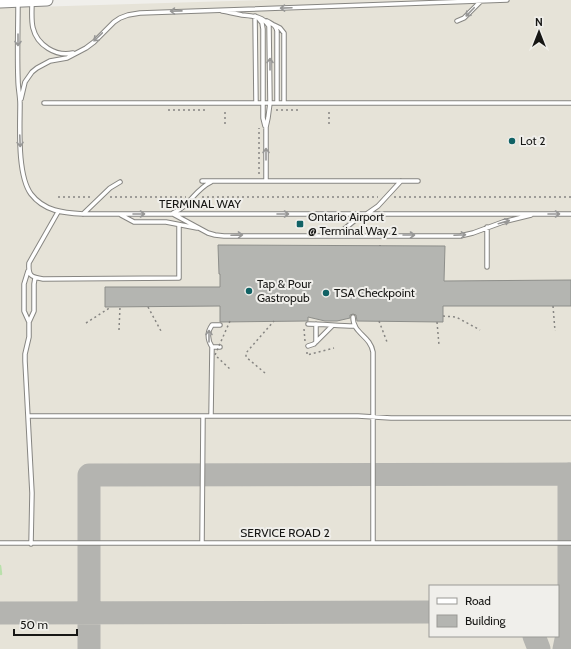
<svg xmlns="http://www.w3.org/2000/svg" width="571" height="649" font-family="Cabin,sans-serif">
<rect width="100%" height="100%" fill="#f0efeb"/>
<path fill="#e6e3d8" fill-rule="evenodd" d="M268,0H571V649H0V8ZM430,586H558V636H430Z"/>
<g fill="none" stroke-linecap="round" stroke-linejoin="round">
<path stroke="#b9e0ab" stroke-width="2.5" d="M0,566L1,574"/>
<path stroke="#b4b4b0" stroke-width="23" d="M0,613L430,612
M534,636L539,649
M89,649V475L571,474
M564,649L568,630L569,612V474"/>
</g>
<path fill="#b4b5b1" stroke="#8d8e8a" d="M218,245L445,246L444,281L571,280V306H443V322L357,321L356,315L353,314L350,315V318L337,321H325L308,317V321L220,322V306L105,307V287H220V274H219Z"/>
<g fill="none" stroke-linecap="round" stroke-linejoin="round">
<g stroke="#878682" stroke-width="5.5">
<path id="service" d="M32,2C32,11 31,20 33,28C37,45 56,57 73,53
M18,3C18,29 17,54 18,80C18,88 20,96 20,104C20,127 17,175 31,194C44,211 63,213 83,214H571
M222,11C229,12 236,14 242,15C253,16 263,16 269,26L270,103L268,118L266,127V181
M255,16L256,103
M258,18L262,23L263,29V118L265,126
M267,21C272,24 276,25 277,31V103
M457,21L464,18L481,1
M274,25L280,28L284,33V103
M21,99L25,82L32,72L37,68L50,61L67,58L86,48L94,42L114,22L120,18L128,15L140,13L507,0
M44,103H571
M202,181H418
M58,212L29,263C28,276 31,277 43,279L179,278V225
M173,213C177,211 181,209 184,206C193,198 200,187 211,182
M83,214L110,188L120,182
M173,214L208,233L215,235L224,236H460L473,233L503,222L531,215
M121,215L134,222H166L197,228
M487,227V267
M335,234L343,230L359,217L368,213L378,206L401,181
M28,271L24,284V311L29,322L34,311V284L35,278
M353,317C353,334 370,335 373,352V543
M29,322V337L25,354V361L32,493L31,544
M308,324C323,324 339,326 354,326
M316,324V342
M220,325H212C207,332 207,339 212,347H220
M308,346L314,344L332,326
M28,416H358L391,418H571
M211,416L212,347
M0,543H571
M202,543L203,416"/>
</g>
<g stroke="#878682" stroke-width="13">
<path id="secondary" d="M0,2L47,0"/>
</g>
<path stroke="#868582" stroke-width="1.5" stroke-dasharray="2 3" stroke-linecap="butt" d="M168,110H208
M276,110H300
M225,124V110
M329,124V110
M259,174V128
M58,197H92
M110,197H186
M202,197H378
M394,197H571
M380,245V246
M553,306L555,331
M148,307L161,331
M443,316L456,317L480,330
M379,321L387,342
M437,322L439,345
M86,323L111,307
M304,329L305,341
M119,330L120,307
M307,352V355L334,348
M265,373L246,357V353L274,321"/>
<use href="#service" stroke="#fff" stroke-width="3.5"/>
<use href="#secondary" stroke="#fff" stroke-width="11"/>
<path stroke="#868582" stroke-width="1.5" stroke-dasharray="2 3" stroke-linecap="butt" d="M230,321L215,355L231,370"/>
</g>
<defs><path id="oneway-shaft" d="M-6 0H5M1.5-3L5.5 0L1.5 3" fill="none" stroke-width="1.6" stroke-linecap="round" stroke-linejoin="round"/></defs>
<g stroke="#979796">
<use href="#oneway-shaft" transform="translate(286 8) rotate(178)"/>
<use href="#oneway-shaft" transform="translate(176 11) rotate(179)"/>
<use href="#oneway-shaft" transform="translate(470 12) rotate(134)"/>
<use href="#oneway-shaft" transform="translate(98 37) rotate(136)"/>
<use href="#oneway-shaft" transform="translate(18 40) rotate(90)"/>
<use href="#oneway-shaft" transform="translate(270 64) rotate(-90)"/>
<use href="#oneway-shaft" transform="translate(20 141) rotate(88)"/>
<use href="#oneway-shaft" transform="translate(266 154) rotate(-90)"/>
<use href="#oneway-shaft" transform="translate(139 214)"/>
<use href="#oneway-shaft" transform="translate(283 214)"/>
<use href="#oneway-shaft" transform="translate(554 214)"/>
<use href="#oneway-shaft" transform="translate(504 222) rotate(-16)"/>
<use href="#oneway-shaft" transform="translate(237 235) rotate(-2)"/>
<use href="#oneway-shaft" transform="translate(409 235)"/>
<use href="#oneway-shaft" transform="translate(460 235) rotate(-3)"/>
<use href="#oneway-shaft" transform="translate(209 336) rotate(-90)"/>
</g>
<g fill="#116265" stroke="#f0efeb" stroke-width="1.5">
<circle cx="512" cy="141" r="4"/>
<rect x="296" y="220" width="8" height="8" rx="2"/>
<circle cx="249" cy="291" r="4"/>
<circle cx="326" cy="293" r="4"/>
</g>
<g text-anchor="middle" stroke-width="4" stroke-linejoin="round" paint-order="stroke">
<g font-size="12" fill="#171715" stroke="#f0efeb" text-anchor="start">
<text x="520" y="145">Lot 2</text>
<text x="308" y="221">Ontario Airport<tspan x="308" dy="14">@ Terminal Way 2</tspan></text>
<text x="257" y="288">Tap &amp; Pour<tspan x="257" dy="14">Gastropub</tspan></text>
<text x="334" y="297">TSA Checkpoint</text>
</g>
<g font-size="12" fill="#171715" stroke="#f0efeb">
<text x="200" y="208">TERMINAL WAY</text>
<text x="285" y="537">SERVICE ROAD 2</text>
</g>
</g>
<rect x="429" y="585" width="130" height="52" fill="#f0efeb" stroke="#999995"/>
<rect x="437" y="598" width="20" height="6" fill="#ffffff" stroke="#999995"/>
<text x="465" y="605" font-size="12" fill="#171715">Road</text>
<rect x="437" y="615" width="20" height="12" fill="#b4b5b1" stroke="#999995"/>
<text x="465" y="625" font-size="12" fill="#171715">Building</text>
<g transform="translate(539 32)" stroke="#f0efeb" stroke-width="3" paint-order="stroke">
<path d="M0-3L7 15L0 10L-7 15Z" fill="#171715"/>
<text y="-6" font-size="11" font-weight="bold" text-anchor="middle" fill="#171715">N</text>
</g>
<path d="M14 629v6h63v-6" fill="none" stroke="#171715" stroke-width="2"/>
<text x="20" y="629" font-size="12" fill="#171715" stroke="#f0efeb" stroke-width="3" paint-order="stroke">50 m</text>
</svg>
